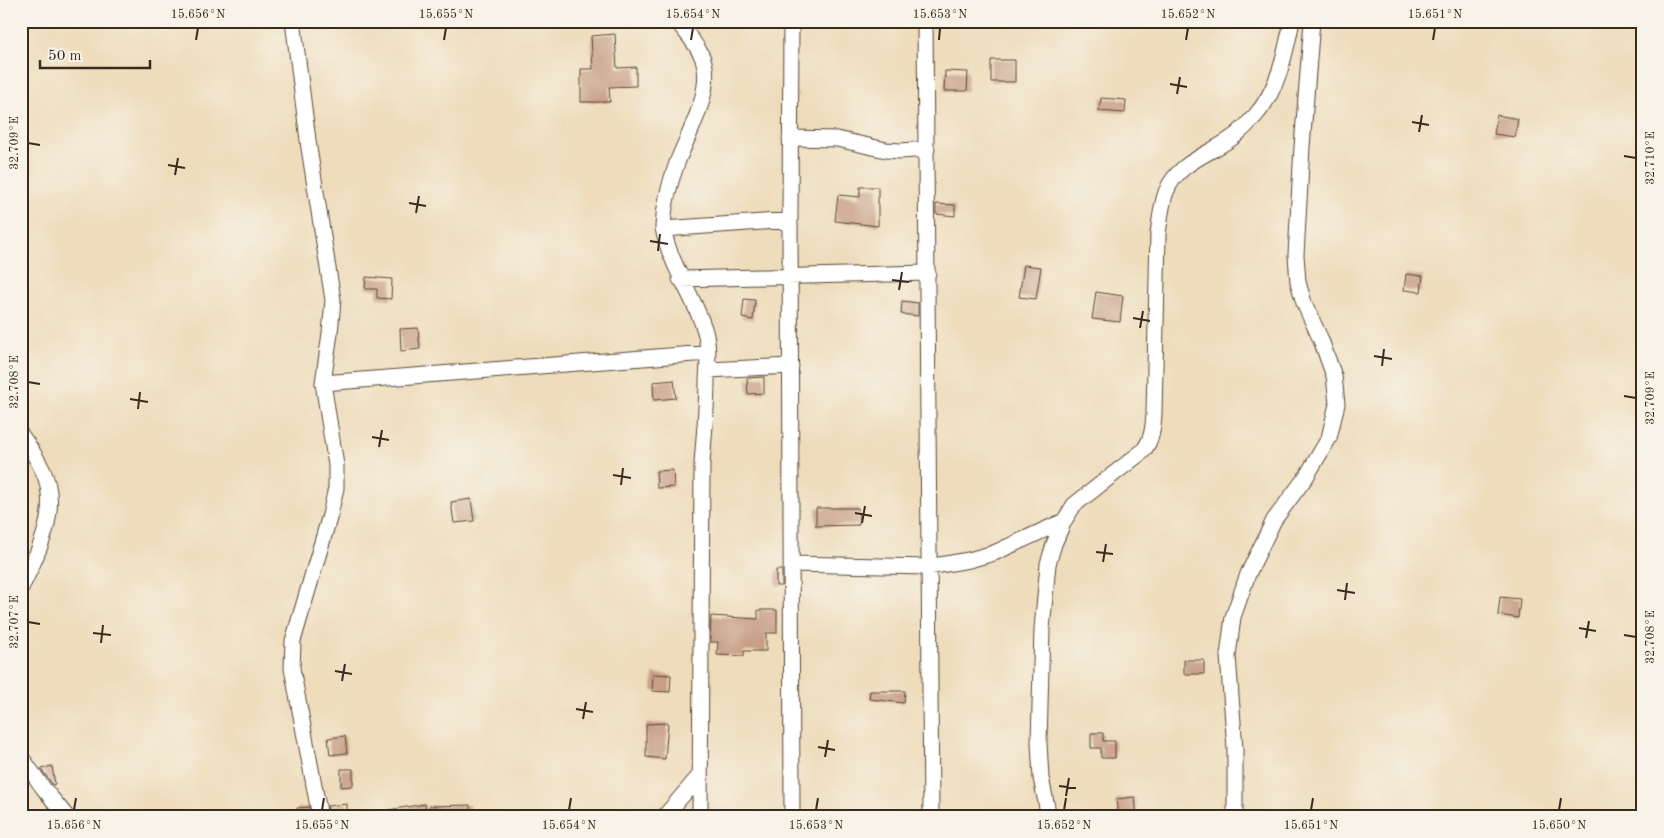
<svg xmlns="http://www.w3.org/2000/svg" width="1664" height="838" font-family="'Old Standard TT',serif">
<rect width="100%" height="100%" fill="#f7f3e8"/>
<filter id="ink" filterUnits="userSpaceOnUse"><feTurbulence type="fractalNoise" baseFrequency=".02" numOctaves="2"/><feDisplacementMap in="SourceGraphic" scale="10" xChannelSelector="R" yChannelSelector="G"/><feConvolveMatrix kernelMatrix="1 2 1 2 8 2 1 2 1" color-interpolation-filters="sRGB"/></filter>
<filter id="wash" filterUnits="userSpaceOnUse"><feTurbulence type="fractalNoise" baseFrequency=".0096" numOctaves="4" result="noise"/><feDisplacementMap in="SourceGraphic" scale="20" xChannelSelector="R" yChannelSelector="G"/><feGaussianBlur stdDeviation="1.12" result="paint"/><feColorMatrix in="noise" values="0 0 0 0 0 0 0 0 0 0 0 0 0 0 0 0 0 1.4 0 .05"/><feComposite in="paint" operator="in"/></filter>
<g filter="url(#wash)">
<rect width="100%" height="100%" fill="#eedcba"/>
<g id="blocks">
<path fill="#c89f86" d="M615,34L617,68L636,67V86L609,87L610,102H581V69H593L591,36Z
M991,60H1015V82H991Z
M945,71L968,72L967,91H944Z
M1101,98L1126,100L1125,113L1099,111Z
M1497,115L1518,119L1515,137L1494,134Z
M860,187H878V226L835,221L838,195L860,197Z
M936,204L955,205V216L936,214Z
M1024,265L1041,267L1036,299L1019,297Z
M1406,274L1423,276L1421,292L1404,290Z
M366,277L392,279L391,299L377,298V289H365Z
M1096,292L1123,296L1120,322L1092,319Z
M744,299L755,300L753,320L742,318Z
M902,301L918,303V316L901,314Z
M418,328L420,349L401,351L400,329Z
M764,377V393L748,394L747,378Z
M674,380L676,398L654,400L653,382Z
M673,470L674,487L657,488L656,471Z
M471,499L474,521L454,523L451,502Z
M816,508H858L859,525L816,526Z
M776,570H782V586H776Z
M1500,597L1520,599L1518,618L1498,615Z
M758,610H777V633H766V651H744V656L717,655L718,642H710L711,616L758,619Z
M1184,660H1204V674H1184Z
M653,674L671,675L670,692L652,691Z
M870,691H905L904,703L869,699Z
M668,723L665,759L646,757V724Z
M1091,733H1103V741H1115V758H1101V748H1091Z
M345,736L347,753L330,755L328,738Z
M52,766L55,784L53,785L41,769Z
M341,769H353V786L341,787Z
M1135,797L1137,817H1118L1116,799Z
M347,804V817H329L327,806Z
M425,804L427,817H388V810Z
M470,805L471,817H429V806Z
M309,807L310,817H297V808Z"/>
</g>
</g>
<g filter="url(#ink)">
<use href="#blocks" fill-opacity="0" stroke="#564535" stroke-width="1"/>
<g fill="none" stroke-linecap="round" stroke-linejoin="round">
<g stroke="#564535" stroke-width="17">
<path id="minor" d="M293,21L309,148L333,300L330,333L323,383L336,465V488L330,515L293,641L292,668L320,817
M677,21C686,33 698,45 703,59C714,90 688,134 677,163C670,182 664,206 663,226C663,232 666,239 667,244C677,276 698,304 706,335C709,349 708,366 707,380C707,408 704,436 702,464L700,817
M791,21L790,220L792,817
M925,21C929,286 927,552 931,817
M21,24L22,21
M790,138L837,139L886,150L901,151L927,149
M663,229L790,220
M680,279L928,273
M708,370L791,366
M323,383L707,353
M21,435C29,446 37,458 43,471C61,509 38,554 21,588
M792,564L928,567L969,560L994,553L1064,521
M21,757L44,789L67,817
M664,817L700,775
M1049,817L1041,778L1039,743L1042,629L1048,564L1054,544L1064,521L1074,505L1143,451C1152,440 1153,428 1154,414L1158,234C1160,220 1161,206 1166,192C1178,161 1212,154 1236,135C1242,130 1249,123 1255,116C1278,90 1285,55 1292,21
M1235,817V749L1228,656L1233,617L1248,574L1274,520L1306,477L1329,438L1337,404L1334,376L1321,340L1304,303L1298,282L1296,255L1302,147L1312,21"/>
</g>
<use href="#minor" stroke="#fff" stroke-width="15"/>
</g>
</g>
<path fill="none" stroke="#3b2a1e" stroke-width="2" d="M196,40L198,28M444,40L446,28M691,40L693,28M939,40L940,28M1186,40L1188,28M1433,40L1435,28M1170,84L1187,87M1177,94L1180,77M1412,122L1429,125M1419,132L1422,115M28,143L40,145M1624,156L1636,158M168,165L185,168M175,175L178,158M409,203L426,206M416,213L419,196M650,241L668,244M658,251L660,234M892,280L909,282M899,290L902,272M1133,318L1150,321M1140,328L1143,311M1374,356L1392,359M1382,366L1384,349M28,382L40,384M1624,396L1636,398M130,399L148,402M138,409L140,392M372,437L389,440M379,447L382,430M613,475L631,478M621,485L623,468M855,513L872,516M862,523L865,506M1096,552L1113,554M1103,562L1106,544M1337,590L1355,593M1345,600L1347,583M28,622L40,624M1579,628L1596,631M93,633L111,635M1624,635L1636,637M1586,638L1589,621M101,643L103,625M335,671L352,674M342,681L345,664M576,709L593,712M583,719L586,702M818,747L835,750M825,757L828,740M1059,786L1076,788M1066,796L1069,778M74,810L76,798M322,810L324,798M569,810L571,798M816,810L818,798M1064,810L1066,798M1311,810L1313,798M1559,810L1561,798"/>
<rect width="1664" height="838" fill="none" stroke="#f7f3e8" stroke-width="55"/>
<path d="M40 60v8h110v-8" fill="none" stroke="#3b2a1e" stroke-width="2.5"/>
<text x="48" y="60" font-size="15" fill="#3b2a1e" stroke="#f7f3e8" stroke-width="4" paint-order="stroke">50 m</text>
<rect x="28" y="28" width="1608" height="782" fill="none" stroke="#3b2a1e" stroke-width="2"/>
<g font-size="12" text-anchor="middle" fill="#3b2a1e">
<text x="198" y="18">15.656°N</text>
<text x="446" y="18">15.655°N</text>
<text x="693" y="18">15.654°N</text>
<text x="940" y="18">15.653°N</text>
<text x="1188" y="18">15.652°N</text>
<text x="1435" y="18">15.651°N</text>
<text transform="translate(14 143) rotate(-90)" y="4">32.709°E</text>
<text transform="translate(1650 158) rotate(-90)" y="4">32.710°E</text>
<text transform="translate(14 382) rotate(-90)" y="4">32.708°E</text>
<text transform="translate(1650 398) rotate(-90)" y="4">32.709°E</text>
<text transform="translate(14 622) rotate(-90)" y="4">32.707°E</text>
<text transform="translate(1650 637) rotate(-90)" y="4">32.708°E</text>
<text x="74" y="829">15.656°N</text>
<text x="322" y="829">15.655°N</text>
<text x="569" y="829">15.654°N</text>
<text x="816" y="829">15.653°N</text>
<text x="1064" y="829">15.652°N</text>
<text x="1311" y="829">15.651°N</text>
<text x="1559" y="829">15.650°N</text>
</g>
</svg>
